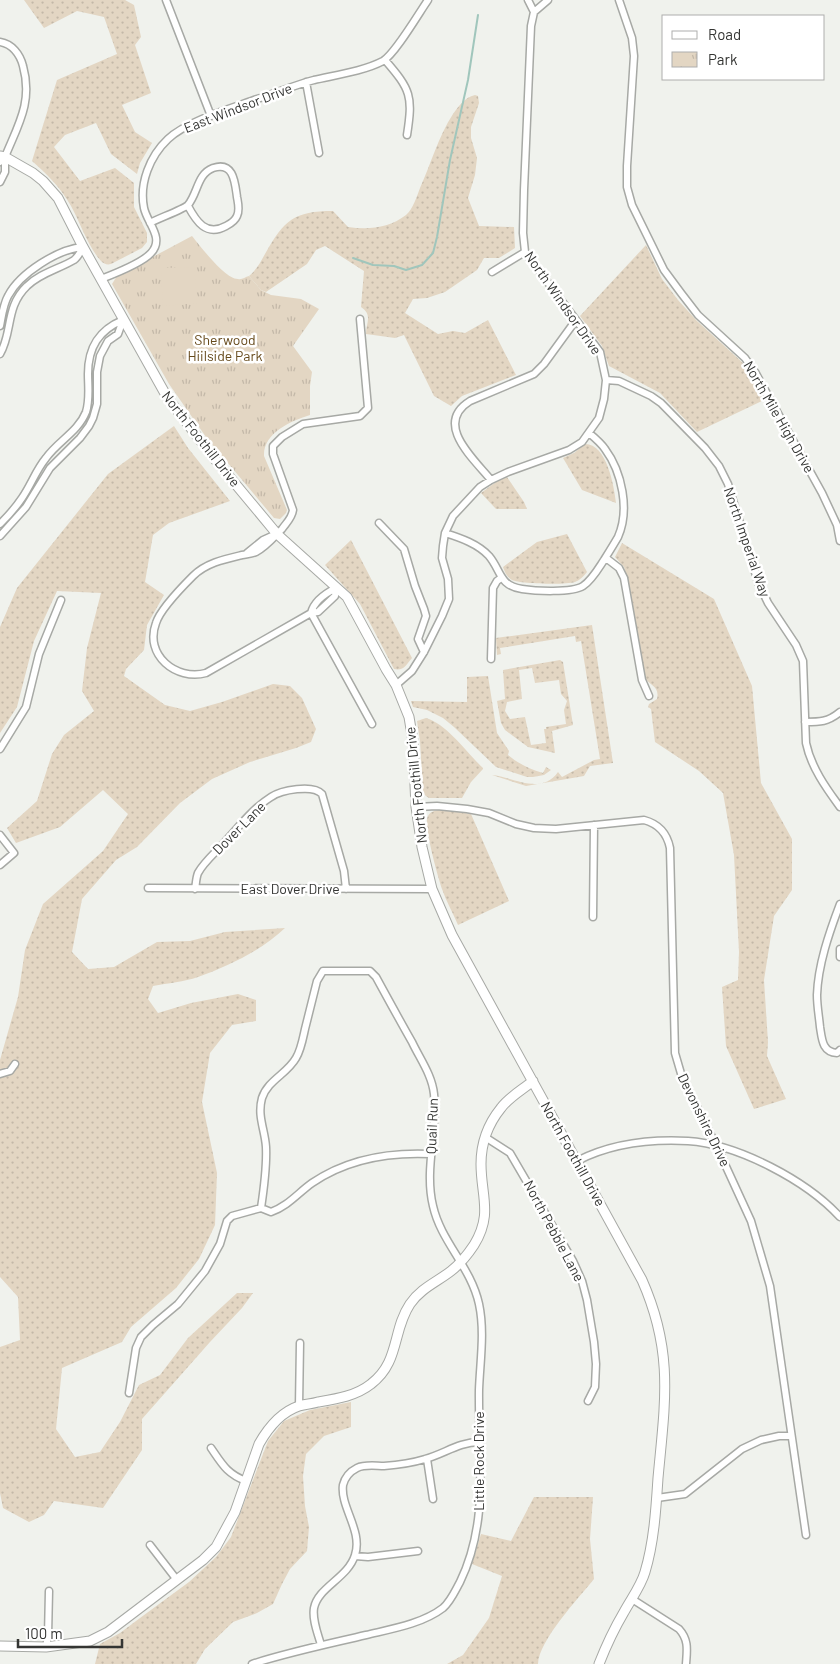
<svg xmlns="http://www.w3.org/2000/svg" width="840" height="1664" font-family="Barlow,sans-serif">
<defs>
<pattern id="grass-dots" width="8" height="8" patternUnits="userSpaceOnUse" patternTransform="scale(1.25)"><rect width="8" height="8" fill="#e3d6c3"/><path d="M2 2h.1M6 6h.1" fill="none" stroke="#c3b8a8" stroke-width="1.8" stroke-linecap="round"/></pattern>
<pattern id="park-tufts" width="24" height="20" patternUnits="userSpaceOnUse" patternTransform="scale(1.25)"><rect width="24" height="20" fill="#e3d6c3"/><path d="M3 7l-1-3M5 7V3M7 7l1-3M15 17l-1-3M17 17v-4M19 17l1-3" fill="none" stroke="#c3b8a8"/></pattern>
</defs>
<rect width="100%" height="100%" fill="#f0f2ed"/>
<path fill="url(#grass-dots)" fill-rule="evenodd" d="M24,0H125L134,5L141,37L135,45L151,93L122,105L135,132L152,143L140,163L137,174L111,154L96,123L65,135L54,147L80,181L115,168L134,183V207L147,233V242L142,248L111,264C107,265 104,264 101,261C88,247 80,222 71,206C61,188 47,174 32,161L57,80L117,54L104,17L77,11L44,28Z
M475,95L478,96L479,103L471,127V138L477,158L475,175L468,198L479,226L514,227L515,248L499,258H484L477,270L445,292L427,298L413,299L405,313L438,334L453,331L465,333L488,320L516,375L462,396L451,406L434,396L404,335L395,338L366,334C366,323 373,315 361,307L364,271L325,246L316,250L307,264L266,292L261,290L249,276C257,269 260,263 265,254C284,220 294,211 333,211L348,227C369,230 389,228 406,215C413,209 417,196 420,188C431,164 438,137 453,114C459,106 464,98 475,95Z
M646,245L662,279L678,300L697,321L743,363L764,400L697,432L660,393L609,366L602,346L580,316Z
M174,426L188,448L230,501L169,523L153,535L145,582L164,595L147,625L144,650L126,669L124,676L165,705L190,711L222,702L273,684L290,686L302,698L316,729L311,742L296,748L250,762L212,779L180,803L137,847L116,860L82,899L72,952L88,969L114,967L157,942L190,941L225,932L285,928C262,950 229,966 198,977C184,982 168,983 153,986L148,999L158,1013L191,1003L238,994L256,1000V1021L232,1025L210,1053L202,1102L217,1173L215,1225L199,1259L176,1288L131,1327L122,1342L62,1368L56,1429L75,1457L100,1452L120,1422L139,1385L160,1375L188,1338L237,1293H253L242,1308L210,1342L142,1419V1450L103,1508L54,1501L44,1515L29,1522L3,1508L0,1493V1347L20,1340L18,1297L0,1277V1060L18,997L25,950L43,904L103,851L128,814L103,790L60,827L16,843L7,828L37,801L52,754L64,735L94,711L82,691L87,648L101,593L57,591L34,641L17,707L0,733V627L17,588L108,474Z
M585,444C607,444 614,486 616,503L582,490L563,458L574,453Z
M507,477L524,502L527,509H496L481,493L496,482Z
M567,534L587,572C584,576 580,580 575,582C566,585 520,584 512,580C507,577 505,573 503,567L537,542Z
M351,540L412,658C406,665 404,671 394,669L360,604L325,565Z
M622,543L714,599L752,686L761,783L792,839V890L774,916L764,980L768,1042L767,1056L786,1099L754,1109L726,1046L722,987L738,980L739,952L734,855L723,793L699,771L655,742L651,709L648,707L649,704L657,699C660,686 650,686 644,677L627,577L624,567L615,557Z
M592,625L613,763L590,766L584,776L526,786L492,775C513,777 541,796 558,772L562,777L594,760L600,759L581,641L576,642L575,636L500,648L501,654L497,655L496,638Z
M560,660L563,662L573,725L552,731L555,753L528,747L505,730L501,723L497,701L505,699L503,670ZM532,668L535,683L559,680L561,694L567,701L564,710L566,724L546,727V729H544L546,743L531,745L525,717L510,719L505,711L507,702L522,699L519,670Z
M488,676L497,733L509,751L508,755C519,764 529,769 543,773L546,767L551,770L544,775L533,777H527L496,767L454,727L443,718L427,710L413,707L411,701L467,702V677Z
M426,718C447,724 467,753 483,768V769L471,782L462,798H429L426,796L423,793L420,741L417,721Z
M438,810H448L471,814L509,901L458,925C453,913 446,901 442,889C438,877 423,825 428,816C430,812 434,811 438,810Z
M351,1402V1427L324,1436L306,1454L303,1476L305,1506L309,1527L307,1551L290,1569L282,1584L273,1604L257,1613L233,1622L205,1649L196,1664H95L100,1644L120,1633L140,1618L189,1582L216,1557L231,1537L268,1441L284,1421L310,1410Z
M534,1497H593L590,1539L594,1579C578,1599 539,1640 538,1664H447L463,1655L489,1618L502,1576L472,1564L481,1534L511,1541Z"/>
<path fill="url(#park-tufts)" d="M192,236C201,247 225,279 238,279C242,280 245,277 249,276L261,290L271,295L301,299L319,309L293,346L312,372L310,386V415C291,421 263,433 264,456L287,510L286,513L280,519L274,518L206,437L169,384L112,284L117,276Z"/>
<path fill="#e3d6c3" d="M194,267L197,303L163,306L161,268Z"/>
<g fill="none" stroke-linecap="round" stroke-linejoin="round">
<path stroke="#a0c6bc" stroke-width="2" d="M353,258L373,265L394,266L406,270L422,265L433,253L437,237L450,160L468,80L478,15"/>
<g stroke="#a7a9a5" stroke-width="9">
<path id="street" d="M166,0L211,116
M619,0L632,38L634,56L627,166V187L632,205L664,270L681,293L698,315L745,358L755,372L822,493L837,525L840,541
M534,12L548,0
M0,42C12,44 20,54 23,66C33,102 18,125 5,157L0,162
M385,60C411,90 413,96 407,135
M306,82L319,153
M0,182L5,172V157
M150,223C157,219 184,209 188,205C198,193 197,174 213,168C234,161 235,183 237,197C238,203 240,210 237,216C235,221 230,224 226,226C206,237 196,221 188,206
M492,272L525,252
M101,279C114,274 143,262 151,253C165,238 147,223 144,208C139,183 150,156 168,139C187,121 232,108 257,99C276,93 295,85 314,80C336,75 364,71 383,61C395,54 419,13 428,0
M0,326C2,316 3,305 8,296C20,273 58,249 83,247C81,251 78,257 74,260C59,269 40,273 27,286C5,307 13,332 0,354
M606,380L619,381L651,396L661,403L705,448L719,466L728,484L758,582L768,603L796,645L803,661L806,743C811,767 826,788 840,807
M491,480C474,459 433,424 470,401L534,374L544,364L576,320
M379,523L404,549L415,586L424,609L426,616L418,639L424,652
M0,524C8,516 16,507 22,498C31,485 36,470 46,458C58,441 78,432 86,412C90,399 88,387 88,374C88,347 99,330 123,320L118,334L108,341L100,356L97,372V404L93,418L89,426L80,438L50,468L26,507L0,536
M445,533C461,538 478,544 489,556C501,570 499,586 522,589C535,591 572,593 583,586C592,580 598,569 604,560C609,552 614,544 618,537C630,510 622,472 605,449C601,443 595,438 589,433
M247,553L263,540L274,535
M606,558L619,568L624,578L642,680L649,696
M336,588L335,596L318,612L311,613L206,673C176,681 144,655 156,623C160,610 183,586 193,576C206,563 225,559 242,555C246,554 252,554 256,552C266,547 274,537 282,529C287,522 292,518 293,510L273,454V446L282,437L303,424L360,416L368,408L360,319
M311,613L372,724
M311,613C314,601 326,593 336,588
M491,659L493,588L497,581L501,578
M396,685L412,671L424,652L442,616L449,599L448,579L442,558L443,546L445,533L453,516L480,487L491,480L508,472L569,450L582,442L599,418L604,399L606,380L600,352L525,252L523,233L524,190L531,26L534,12L528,0
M805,722C820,722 828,722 840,712
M0,749L26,707L39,654L61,600
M416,807L437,806L467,809L489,813L516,824L534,828L556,829L644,820C659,824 667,833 670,848L675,1053L682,1077L717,1147L751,1221L770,1286L806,1535
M0,835L14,853L0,865
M148,888L432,889
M195,889C196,884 196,878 198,873C204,862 215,853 223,844C238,828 252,809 271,797C281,790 313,784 322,794L344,871L346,889
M840,904C829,933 818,965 817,995C817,1006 819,1016 820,1027C822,1039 822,1052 837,1053L840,1050
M593,917L594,825
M840,949V957
M0,1074L10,1071L15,1064
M485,1137L510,1153L573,1261L582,1281L587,1300L594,1342L596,1364L595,1387L588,1401
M577,1161C610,1144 651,1139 688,1141C738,1144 807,1181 840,1217
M261,1208L271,1212C288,1206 298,1193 312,1183C347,1159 389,1152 431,1154
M129,1393L136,1348L141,1337L153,1325L178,1304L205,1271L220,1244L227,1221L232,1216L261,1208
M299,1406L300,1343
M211,1448C222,1464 227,1474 246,1481
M427,1459L433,1499
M657,1498L685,1494L742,1449L761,1440L779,1436H791
M150,1545L177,1580
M355,1556L368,1557L418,1551
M632,1599L679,1629C689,1640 687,1650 686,1664
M321,1645C318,1634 312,1620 314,1608C318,1587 348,1578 355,1555C363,1531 340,1507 343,1485C345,1477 351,1471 357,1468C365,1464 376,1466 384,1466C398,1465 412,1463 425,1459C444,1454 459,1442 479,1442
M46,1647L48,1636L49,1591
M252,1664C289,1652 328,1644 366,1635C391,1629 422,1624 443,1608C451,1601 455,1591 460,1582C490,1520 478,1456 479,1390C480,1362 485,1332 479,1304C471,1267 441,1242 433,1206C424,1169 438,1131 434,1094C432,1075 420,1059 412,1042C400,1021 388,999 376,977L370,971H323L317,981C313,997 309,1013 305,1029C303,1038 301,1050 296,1058C287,1074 268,1080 262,1098C257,1116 265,1130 266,1147C267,1168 264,1188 261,1208"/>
</g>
<g stroke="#a7a9a5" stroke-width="11">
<path id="secondary" d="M0,156L5,157L33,173L43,181L58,198L83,247L167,397L213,457L277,534L347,597L386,669L396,685L409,717L413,741L416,807L422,847L432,889L452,935L642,1280C674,1352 665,1402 658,1478C656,1509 654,1542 645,1572C641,1586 631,1599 624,1612C614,1629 606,1646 599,1664
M0,1646L46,1647L90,1641L108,1632L203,1560L216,1547L235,1512L259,1444C268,1428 281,1412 299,1406C305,1404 312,1404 318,1402C336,1399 356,1396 371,1384C400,1362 392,1331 410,1304C421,1288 437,1282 451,1271C460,1264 468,1254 474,1245C493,1214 481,1196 481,1164C481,1144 488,1124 501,1108C509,1097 522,1090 533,1081"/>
</g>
<use href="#street" stroke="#fff" stroke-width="6"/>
<use href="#secondary" stroke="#fff" stroke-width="9"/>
</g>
<g text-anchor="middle" stroke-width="5" stroke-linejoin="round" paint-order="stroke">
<g font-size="14" fill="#343533" stroke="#fff">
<text transform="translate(238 108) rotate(-21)" y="5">East Windsor Drive</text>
<text transform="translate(563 303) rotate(55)" y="5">North Windsor Drive</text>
<text transform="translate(779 417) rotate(60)" y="5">North Mile High Drive</text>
<text transform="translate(201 439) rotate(52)" y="5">North Foothill Drive</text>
<text transform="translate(747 542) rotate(71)" y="5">North Imperial Way</text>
<text transform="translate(416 785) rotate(-96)" y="5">North Foothill Drive</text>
<text transform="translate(239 828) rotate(-45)" y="5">Dover Lane</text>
<text x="290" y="894">East Dover Drive</text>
<text transform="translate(704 1120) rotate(64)" y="5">Devonshire Drive</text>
<text transform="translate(432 1126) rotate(-88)" y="5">Quail Run</text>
<text transform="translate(573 1154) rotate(61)" y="5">North Foothill Drive</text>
<text transform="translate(554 1231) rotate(62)" y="5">North Pebble Lane</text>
<text transform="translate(479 1461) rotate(-90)" y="5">Little Rock Drive</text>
</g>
<g font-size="14" fill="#664a1c" stroke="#fff">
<text x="225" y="345">Sherwood<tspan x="225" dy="16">Hiilside Park</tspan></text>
</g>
</g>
<rect x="662" y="15" width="162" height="65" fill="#ffffff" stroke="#aeaead"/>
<rect x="672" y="31" width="25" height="8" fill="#ffffff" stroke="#aeaead"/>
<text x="708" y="40" font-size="15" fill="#343533">Road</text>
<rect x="672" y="52" width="25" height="15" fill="url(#park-tufts)" stroke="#aeaead"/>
<text x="708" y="65" font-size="15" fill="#343533">Park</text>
<path d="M18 1639v8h104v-8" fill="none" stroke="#343533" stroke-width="2.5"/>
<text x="25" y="1639" font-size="15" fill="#343533" stroke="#ffffff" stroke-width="4" paint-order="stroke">100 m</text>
</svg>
